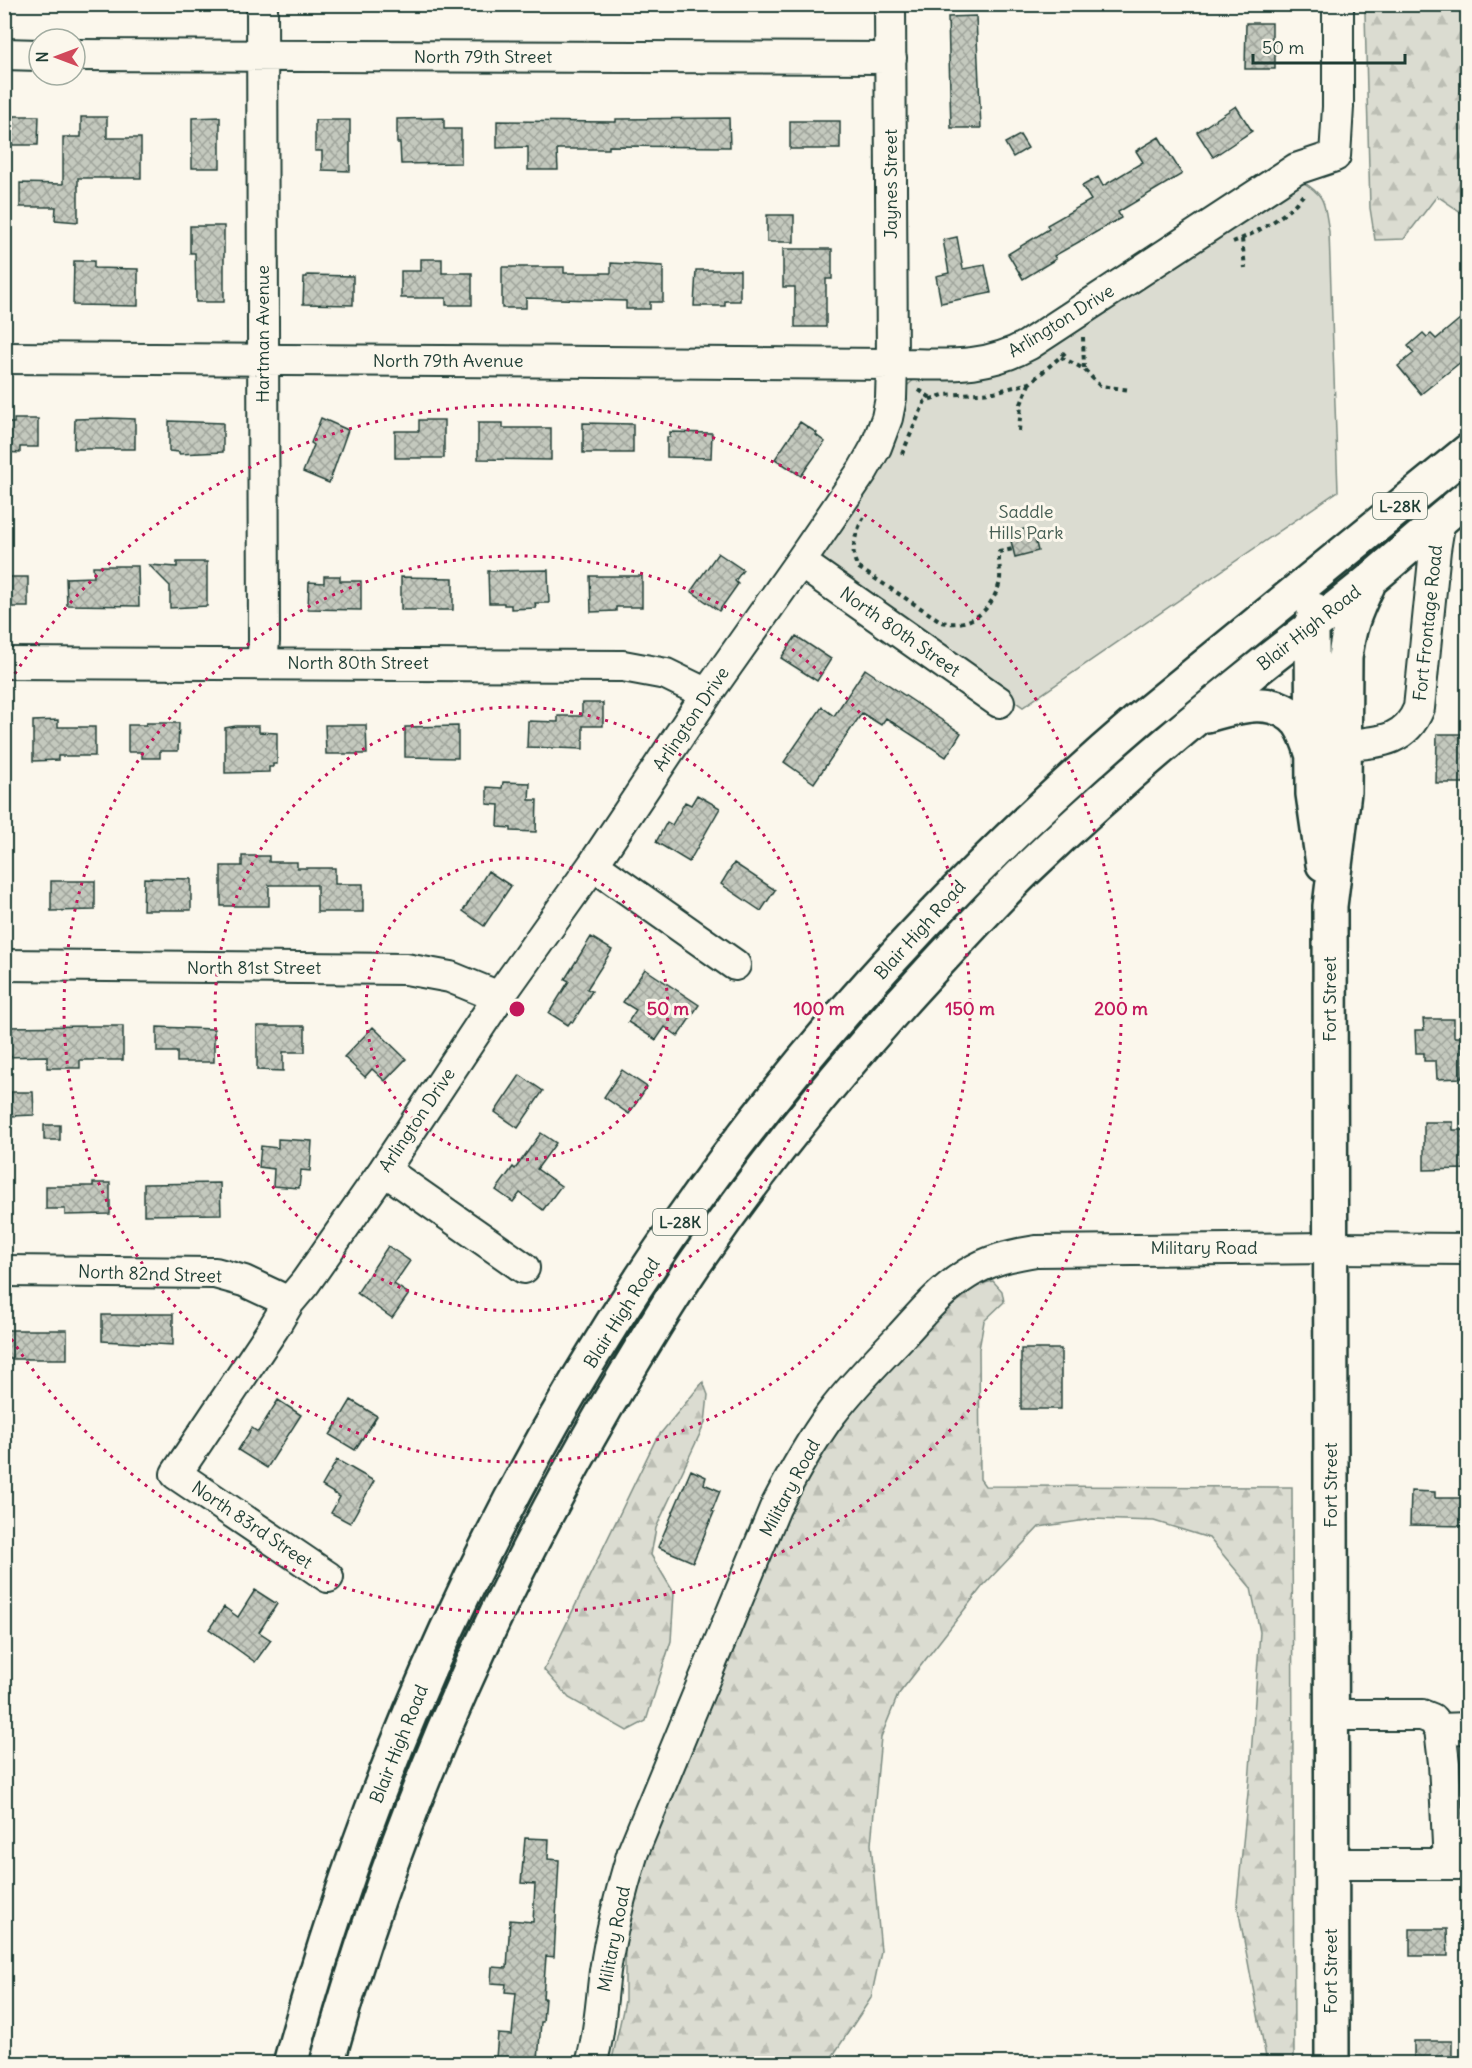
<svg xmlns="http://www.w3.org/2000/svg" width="1472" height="2068" font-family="Delius,sans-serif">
<defs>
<pattern id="forest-firs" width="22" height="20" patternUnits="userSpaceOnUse" patternTransform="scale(1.5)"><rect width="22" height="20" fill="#dbdcd1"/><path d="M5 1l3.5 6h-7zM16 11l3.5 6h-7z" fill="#bcbeb4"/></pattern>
<pattern id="building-cross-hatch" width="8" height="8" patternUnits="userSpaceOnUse" patternTransform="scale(1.5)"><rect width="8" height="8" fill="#c4c9be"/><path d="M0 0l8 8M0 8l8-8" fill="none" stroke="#9fa49b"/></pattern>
</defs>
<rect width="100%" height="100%" fill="#fbf7ec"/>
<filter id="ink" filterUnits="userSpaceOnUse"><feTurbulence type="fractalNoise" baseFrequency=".0167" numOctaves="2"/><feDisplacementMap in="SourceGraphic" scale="12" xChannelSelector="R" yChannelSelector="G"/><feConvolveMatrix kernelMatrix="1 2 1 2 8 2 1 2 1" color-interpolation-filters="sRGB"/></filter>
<g filter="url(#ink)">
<path fill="#dbdcd1" stroke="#7d8c82" stroke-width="1.5" d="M1301,181C1327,196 1324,204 1329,232L1338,491L1023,707L827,570L821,564L820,556L902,390L916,378L948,379L1002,373L1039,352Z"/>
<path fill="url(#forest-firs)" stroke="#7d8c82" stroke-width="1.5" d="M1367,5H1467V216L1437,196L1404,239L1375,240L1370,208L1365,13Z
M993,1281L1002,1291L1004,1302L984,1321L979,1349L980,1479L985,1486L1292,1487L1294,2063H1267L1237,1903L1249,1783L1260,1632L1251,1588L1209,1538L1154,1521L1093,1519L1039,1527L982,1587L898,1695L881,1737L871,1844L881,1951L871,1998L828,2063L611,2064L625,2001V1934L645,1849L784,1512L819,1448L926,1328L977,1285Z
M703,1382L708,1395L705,1423L656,1528L651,1555L674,1593L671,1641L646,1721L627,1731L569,1698L544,1670L656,1439Z"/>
<path fill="url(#building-cross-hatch)" stroke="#1f3d34" stroke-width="1.5" d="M976,16L981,128H951L948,17Z
M1246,23H1272V44H1275V69H1245Z
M1236,106L1252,131L1213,157L1197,132Z
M11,116H39L38,145H4V117Z
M81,117H107V138H141V178H78V222L55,220L56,207H20V183L63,184V137H81Z
M220,117V168H192V118Z
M444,118V129H461V163L401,164L400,143H397V119Z
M729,118L730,147L609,146V149H557L558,170H528V147L497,148V121L616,122V119Z
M315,120H350V171L322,170V151H315Z
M790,121H840V149H790Z
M1020,135L1028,148L1013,157L1005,143Z
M1159,137L1182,174L1118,212L1121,218L1054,256L1056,259L1023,279L1008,254L1049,229L1047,225L1091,200L1082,186L1098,177L1103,186L1143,162L1136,151Z
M767,215H794V242H767Z
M190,226H224V302H196L195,253H190Z
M957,237L963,269L985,265L991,293L941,303L936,276L949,273L943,240Z
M783,249H832V279H826V327H795V287H783Z
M421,259H442V273H472V305H446V298H401V271H421Z
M74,261H94V268L138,269V306L73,305Z
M611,263L663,266V302H650V309H626V301L526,298V308H502V267H564V273H611Z
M696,270H740V301H725V306H694Z
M307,275L353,276V305L303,304L304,277H307Z
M1467,313V357L1421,394L1398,366L1414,353L1408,346L1423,333L1427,337L1431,334L1436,339Z
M108,418L135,419V449H74L75,419Z
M321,418L348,430L329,483L303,472L314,445L311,443Z
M14,419H38V447H20V453L4,452V423H14Z
M419,420H444V458H395V431H419Z
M169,421L223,423V452L179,454V452L169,451Z
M800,422L817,433L816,435L825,442L801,476L775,459Z
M478,423H503V428H551V460L478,459Z
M583,423L633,424V453H583Z
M670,432L712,433L711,458L667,457V437H670Z
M1032,527L1038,551L1015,557L1009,533Z
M718,553L743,570L735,581L738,584L719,611L691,591Z
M177,562H207V606L170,608V586L149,565L177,567Z
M93,566H138L139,606L67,605L66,578L94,577Z
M548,570L549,603H535L536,608L511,609V605H504V603H489L488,571Z
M324,576H340V581H361V610L308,609L309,582L324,583Z
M590,576H642V607H616V611L591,612Z
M4,577H28V607H4Z
M401,577L453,578V610H401Z
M796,636L831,659L817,681L781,658Z
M865,669L961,733L946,757L886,718L881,725L862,713L814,783L784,762L822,707L834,716Z
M582,703H603V726H583V749L527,747L528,721L558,722V716H582Z
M58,720V727H95V756H58V760L33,761V721Z
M146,723H179L178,751H160V758H142V752H128V725H146Z
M325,725H366L367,754H326Z
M236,726H259V732L277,733V764H273V767H269V772L225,773V728Z
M458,726V758L405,757V727Z
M1437,734H1466V783H1436Z
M503,782L530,783L529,800H537L536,832L511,831V828L498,827L499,805L487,804V787L502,788Z
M697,795L720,808L689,862L656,842L667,822L672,825L685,802L691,805Z
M242,856H269V862H297V868H335V884H363V912H317V885H269V906H221V866H242Z
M734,863L775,890L761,911L721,884Z
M488,871L511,886L484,926L463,911Z
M144,878L191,879V910H143Z
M51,881H95V910L51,911Z
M591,937L612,950L587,989L592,991L573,1022L571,1021L568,1025L549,1013L569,981L565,979Z
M645,969L699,1005L678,1036L665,1027L656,1040L628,1022L636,1010L623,1002Z
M1423,1019H1454V1037H1461L1462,1078L1437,1079L1436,1061H1424V1053H1416L1415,1030H1424Z
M91,1026H123V1060H80V1068H47V1056L4,1057V1027Z
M257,1026H305V1052H283V1071L257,1070Z
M157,1027L214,1029V1062H177V1052H157Z
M373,1027L406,1059L385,1081L372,1069L365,1077L344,1057Z
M622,1070L647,1087L629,1114L604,1097Z
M520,1075L543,1091L518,1128L495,1112Z
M11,1092H33L34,1115L11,1116Z
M1424,1122H1453V1130H1467V1169L1424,1170Z
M44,1125H60V1140H44Z
M541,1133L556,1143L537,1169L561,1186L543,1210L520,1193L513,1202L496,1190L513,1167L515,1169Z
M278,1139L312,1141L310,1171L301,1170L299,1188L273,1186L274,1169L259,1167L261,1146L278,1148Z
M93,1183H110V1214L65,1215V1209H46V1186H93Z
M220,1183L221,1214L144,1215V1184Z
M388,1246L410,1261L394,1284L409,1294L392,1318L357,1293Z
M146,1314H173V1345L102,1341V1315H146Z
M4,1330H67V1359H4Z
M1021,1349H1061V1409H1021Z
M278,1400L301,1415L267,1468L238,1450L252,1428L258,1432Z
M351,1400L377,1416L355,1450L330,1435Z
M337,1460L374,1481L350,1523L331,1513L340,1497L322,1486Z
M691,1470L706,1477L704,1484L720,1491L712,1511L714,1512L693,1562L658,1547Z
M1411,1491L1435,1492V1498H1467V1526L1410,1525Z
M255,1590L277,1604L259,1632L271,1640L255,1662L209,1629L224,1607L238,1617Z
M525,1838L549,1839L548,1859L559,1860L554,1957L546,1956L543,1998H545L543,2022H541L538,2061L496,2058L498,2034L512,2035L516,1993L505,1992L506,1984L491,1983L492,1967L507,1968L510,1920L533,1922L535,1884L521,1883Z
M1410,1929H1447L1448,1956H1410Z
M1414,2041H1452V2064H1414Z"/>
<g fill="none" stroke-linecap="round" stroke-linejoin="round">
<g stroke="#1f3d34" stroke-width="34">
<path id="minor" d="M262,4L264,641L262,663
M4,54L39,55
M75,55L891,58
M4,358L892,364C942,364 983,370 1028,345L1296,169L1335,156L1338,107V4
M800,562L999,702
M4,663L623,666L666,674L707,694
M1344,745C1377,742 1405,743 1419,708L1435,550L1440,519
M593,865L735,965
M4,965L406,969L450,977L499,997
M384,1170L524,1268
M4,1271L215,1273L244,1281L289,1302
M328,1577L176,1474L273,1329L289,1302L305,1283L384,1170L499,997L593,865L707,694L800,562L863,470L876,447L887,418L891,398L892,364L890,4
M1331,1715H1422L1432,1719L1440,1729L1444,1763L1449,1864
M1440,1729L1468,1728
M1331,1864H1468
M591,2064C600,2033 601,2002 605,1971C611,1930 621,1891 633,1852L775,1508C792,1475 809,1444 831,1414C852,1386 877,1361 901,1336C922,1313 941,1290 967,1274C989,1260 1011,1255 1036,1251L1331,1248L1468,1249"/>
</g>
<g stroke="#1f3d34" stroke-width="38">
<path id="major" d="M1315,610L1312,625L1313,794L1323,864
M1207,715C1237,706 1275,694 1299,723C1305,732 1309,743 1312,753
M290,2064C370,1769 498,1484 672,1233C805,1042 965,869 1141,718L1468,451
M327,2064C391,1832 485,1615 606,1407C635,1359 663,1310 695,1263C766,1160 846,1062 931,970C963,936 994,901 1027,869C1099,800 1174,735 1252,673C1290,642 1331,613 1369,581C1402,553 1434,525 1468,497
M1332,2064L1330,906L1344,792L1345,658C1348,629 1355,611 1368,585"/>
</g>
<path stroke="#1f3d34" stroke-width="4" stroke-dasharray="4.5 4.5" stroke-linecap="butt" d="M1242,239L1245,268
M1233,242C1257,233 1287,216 1303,195
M1083,337L1084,368
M1061,357L1084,369L1100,386L1131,390
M919,390L931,398
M1019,431L1021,404L1029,384
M902,454L925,401L943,395L994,392L1030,383L1067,351
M864,517C856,530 848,555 859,568L942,622C970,628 990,612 999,585C1002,574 998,563 999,552L1013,549"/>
<use href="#minor" stroke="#fbf7ec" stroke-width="30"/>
<use href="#major" stroke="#fbf7ec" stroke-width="33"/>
</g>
</g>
<g fill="none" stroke="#c2185b" stroke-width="3" stroke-dasharray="3 6">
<circle cx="517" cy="1009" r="151"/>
<circle cx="517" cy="1009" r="302"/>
<circle cx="517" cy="1009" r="453"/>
<path d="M5 689A604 604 0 1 1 5 1329"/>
</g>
<g text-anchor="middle" stroke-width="6" stroke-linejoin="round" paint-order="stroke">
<g fill="#fbf7ec" stroke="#61756b" stroke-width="1.5">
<rect x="1373" y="493" width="54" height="26" rx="4.5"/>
<rect x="653" y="1209" width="54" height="26" rx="4.5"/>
</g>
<g font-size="16" font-weight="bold" fill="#1f3d34">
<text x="1400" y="512">L-28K</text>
<text x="680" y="1228">L-28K</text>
</g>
<g font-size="18" fill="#1f3d34" stroke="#fbf7ec">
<text x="483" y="63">North 79th Street</text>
<text transform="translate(891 184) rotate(-90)" y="6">Jaynes Street</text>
<text transform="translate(1061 321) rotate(-32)" y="6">Arlington Drive</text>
<text transform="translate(263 334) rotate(-90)" y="6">Hartman Avenue</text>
<text x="448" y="367">North 79th Avenue</text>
<text transform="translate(1428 623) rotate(-84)" y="6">Fort Frontage Road</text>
<text transform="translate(1309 628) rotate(-38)" y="6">Blair High Road</text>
<text transform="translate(900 632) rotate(35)" y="6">North 80th Street</text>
<text x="358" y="669">North 80th Street</text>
<text transform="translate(691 719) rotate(-56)" y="6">Arlington Drive</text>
<text transform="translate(920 930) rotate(-48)" y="6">Blair High Road</text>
<text x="254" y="974">North 81st Street</text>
<text transform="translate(1330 999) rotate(-90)" y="6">Fort Street</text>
<text transform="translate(417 1120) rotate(-56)" y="6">Arlington Drive</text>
<text x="1204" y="1254">Military Road</text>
<text transform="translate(150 1274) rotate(2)" y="6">North 82nd Street</text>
<text transform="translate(622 1313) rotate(-58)" y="6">Blair High Road</text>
<text transform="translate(1331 1485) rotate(-90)" y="6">Fort Street</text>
<text transform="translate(790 1488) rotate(-62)" y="6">Military Road</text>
<text transform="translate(252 1525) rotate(34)" y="6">North 83rd Street</text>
<text transform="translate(399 1744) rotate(-68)" y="6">Blair High Road</text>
<text transform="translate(614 1939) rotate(-79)" y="6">Military Road</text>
<text transform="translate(1331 1971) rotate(-90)" y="6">Fort Street</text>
</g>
<g font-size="18" fill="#455d53" stroke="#fbf7ec">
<text x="1026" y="518">Saddle<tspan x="1026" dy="21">Hills Park</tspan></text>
</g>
</g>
<circle cx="517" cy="1009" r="9" fill="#c2185b" stroke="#fbf7ec" stroke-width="3"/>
<g font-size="18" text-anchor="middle" font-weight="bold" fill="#c2185b" stroke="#fbf7ec" stroke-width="6" stroke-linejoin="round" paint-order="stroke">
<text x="668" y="1015">50 m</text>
<text x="819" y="1015">100 m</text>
<text x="970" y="1015">150 m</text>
<text x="1121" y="1015">200 m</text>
</g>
<rect width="1472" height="2068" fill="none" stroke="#fbf7ec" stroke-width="24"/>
<rect x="12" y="12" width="1448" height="2044" fill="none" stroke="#1f3d34" stroke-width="2" filter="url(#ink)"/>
<g transform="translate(57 57) rotate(270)"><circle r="28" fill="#fbf7ec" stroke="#a3ada2" stroke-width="1.5"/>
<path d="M0-4.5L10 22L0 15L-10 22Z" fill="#d1495b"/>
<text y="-9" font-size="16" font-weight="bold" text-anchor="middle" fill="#1f3d34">N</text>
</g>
<path d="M1253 54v9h152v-9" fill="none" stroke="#1f3d34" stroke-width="3"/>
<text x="1262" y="54" font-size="18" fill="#1f3d34" stroke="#fbf7ec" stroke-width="4.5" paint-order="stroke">50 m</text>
</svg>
